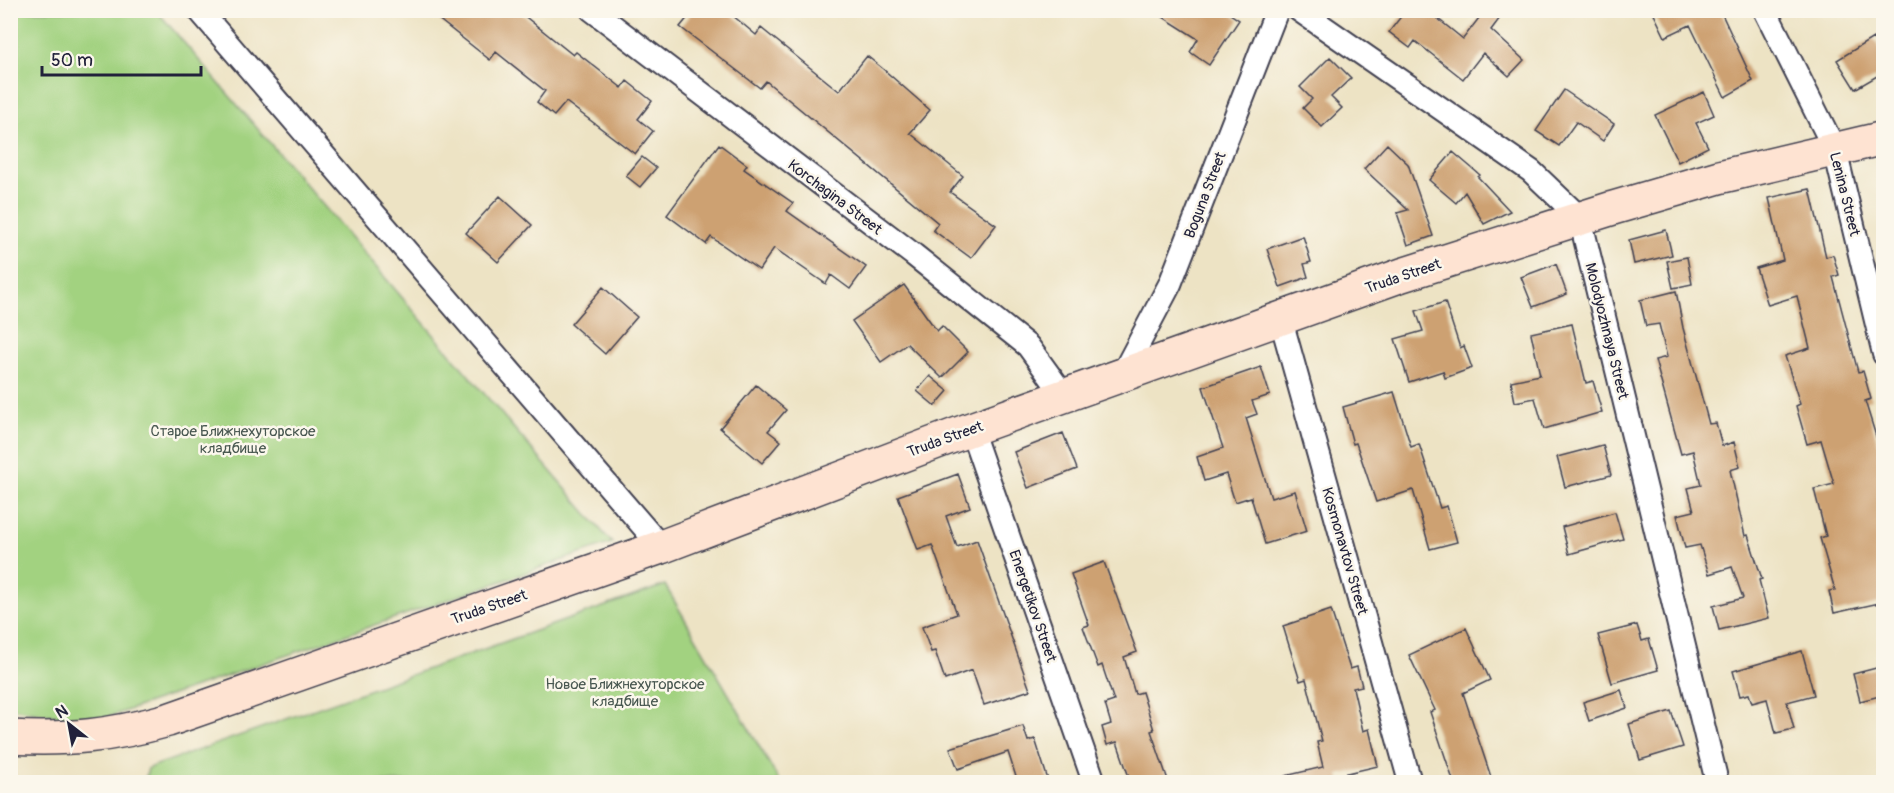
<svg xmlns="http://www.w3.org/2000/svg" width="1894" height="793" font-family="Pangolin,sans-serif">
<rect width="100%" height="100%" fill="#fbf7ec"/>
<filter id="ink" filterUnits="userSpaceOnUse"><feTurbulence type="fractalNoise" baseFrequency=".0167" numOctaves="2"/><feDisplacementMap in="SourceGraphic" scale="12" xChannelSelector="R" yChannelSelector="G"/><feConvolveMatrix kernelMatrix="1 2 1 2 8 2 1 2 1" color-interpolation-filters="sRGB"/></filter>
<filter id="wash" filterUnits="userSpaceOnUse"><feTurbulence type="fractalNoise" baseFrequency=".008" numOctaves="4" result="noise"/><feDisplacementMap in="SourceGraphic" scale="24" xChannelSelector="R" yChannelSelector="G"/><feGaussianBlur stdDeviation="1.35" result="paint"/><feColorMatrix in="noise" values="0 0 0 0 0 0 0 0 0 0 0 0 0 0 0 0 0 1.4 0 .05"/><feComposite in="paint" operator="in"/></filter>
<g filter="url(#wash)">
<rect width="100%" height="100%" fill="#ede3c4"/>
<path fill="#a2d280" stroke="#627a5e" stroke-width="1.5" d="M10,11H157L612,543L91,723L11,708Z
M665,585L780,782H145L148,768Z"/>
<g id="blocks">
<path fill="#cda172" d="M427,10H517L573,55L576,52L622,88L627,81L652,101L638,119L653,131L635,154L566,102L554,116L537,102L545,91L496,52L490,60Z
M694,10H726L756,35L761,28L839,91L867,56L883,69L930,110L910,133L963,176L950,192L996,225L971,258L933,230L938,223L766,81L760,88L680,27Z
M1152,10H1224L1239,20L1209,65L1190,52L1198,39Z
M1406,10H1427L1463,39L1485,10H1490L1500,18L1491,30L1524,60L1509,76L1483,53L1463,79L1415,41L1410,48L1389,32Z
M1652,10H1720L1753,81L1725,97L1690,25L1665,37Z
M1873,38L1884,55V72L1855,89L1837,60Z
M1330,57L1351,78L1331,97L1342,108L1322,127L1303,108L1312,99L1300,87Z
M1564,90L1614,124L1603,141L1576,122L1559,146L1536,131Z
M1704,92L1714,115L1696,123L1708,147L1678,162L1655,115Z
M719,144L747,165L744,169L793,203L787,211L866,267L850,289L831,275L826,284L774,248L759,270L711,237L706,244L667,215Z
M1387,144L1408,164L1433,236L1408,245L1397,213L1408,210L1364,169Z
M1453,152L1480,175L1478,177L1510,211L1484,224L1465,192L1456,203L1429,180Z
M642,157L656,168L640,187L626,176Z
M1810,189L1826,257L1833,255L1839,275L1833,277L1858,372L1863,371L1871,399L1865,401L1884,462V602L1834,613L1829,591L1835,590L1820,538L1826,536L1814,489L1834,484L1821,440L1807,444L1796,406L1800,404L1785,356L1810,348L1797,296L1768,305L1756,268L1783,260L1769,198Z
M500,196L532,225L498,262L466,233Z
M1666,230L1672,255L1634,264L1629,240Z
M1303,236L1311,262L1304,264L1308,277L1280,287L1267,249Z
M1687,257L1692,284L1673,288L1667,261Z
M1556,264L1567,294L1533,307L1521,277Z
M904,285L937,331L942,326L968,352L942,378L907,344L881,362L852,321Z
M603,287L637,317L605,354L571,324Z
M1676,291L1683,328L1709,424L1716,423L1722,446L1734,442L1740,467L1730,470L1745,536L1748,535L1762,579L1759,580L1769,618L1719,630L1713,606L1743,598L1732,567L1709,574L1700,545L1685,548L1677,515L1694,511L1688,488L1701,485L1693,451L1681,454L1655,360L1667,357L1659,324L1646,326L1640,300Z
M1445,302L1460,348L1464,346L1472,368L1445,378L1443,371L1409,382L1395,339L1423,331L1416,311Z
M1572,324L1586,383L1593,381L1602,412L1544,429L1535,398L1515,402L1511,381L1540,375L1531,333Z
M1261,367L1270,395L1252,401L1257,414L1246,418L1271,498L1295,491L1307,531L1265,544L1251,497L1235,502L1226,474L1204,481L1197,457L1223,448L1203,387Z
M930,376L948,391L935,406L917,391Z
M756,385L786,410L768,431L781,441L762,463L720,428Z
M1394,392L1411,447L1419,444L1440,508L1447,506L1457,542L1430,549L1413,490L1376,502L1356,443L1353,444L1343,407Z
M1063,433L1077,469L1028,488L1014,452Z
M1603,445L1611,475L1565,487L1557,457Z
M958,474L970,507L946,516L957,547L977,540L1030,690L984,705L972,670L945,680L935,651L931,652L922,627L957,614L932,545L918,550L898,496Z
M1615,512L1623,539L1569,554L1562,527Z
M1104,562L1137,652L1124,657L1135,694L1142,692L1154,730L1151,731L1169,783H1131L1117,742L1107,745L1102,727L1111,724L1105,704L1114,701L1102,665L1098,667L1083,627L1089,625L1071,574Z
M1331,610L1350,669L1357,667L1362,686L1353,688L1363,731L1369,729L1378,766L1339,775L1341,783H1286L1285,776L1323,767L1317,742L1322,741L1306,679L1300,681L1283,626Z
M1637,625L1642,641L1649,639L1658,670L1612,683L1598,635Z
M1466,628L1490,680L1463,693L1493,783H1454L1430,712L1435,710L1409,655Z
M1802,651L1814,695L1787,702L1794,729L1776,733L1767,699L1752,703L1749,694L1740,696L1733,671Z
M1884,666V695L1860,701L1853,674Z
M1621,690L1627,708L1589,721L1583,702Z
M1671,711L1683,747L1640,760L1629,724Z
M1023,726L1028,741L1035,739L1049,783H1018L1008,752L958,769L950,748Z"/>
</g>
</g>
<g filter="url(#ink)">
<use href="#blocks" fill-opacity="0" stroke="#403f50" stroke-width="1.5"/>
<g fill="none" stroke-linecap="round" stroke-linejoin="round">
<g stroke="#403f50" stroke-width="26">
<path id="street" d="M199,10L661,547
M592,10L914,255L1028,346L1065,397
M1299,10L1531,171L1580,218L1717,782
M1765,10L1835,150L1884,354
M1281,320L1410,782
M1122,375L1170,284L1277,10
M971,429L1094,782"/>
</g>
<g stroke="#403f50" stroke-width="36">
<path id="secondary" d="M10,737C69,740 111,736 168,720L661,547L971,429L1402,275L1613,208L1719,177L1884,138"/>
</g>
<use href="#street" stroke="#fff" stroke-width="22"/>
<use href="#secondary" stroke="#fee3d2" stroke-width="33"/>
</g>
</g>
<g text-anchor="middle" stroke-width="5" stroke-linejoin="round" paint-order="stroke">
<g font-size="15" fill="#22223b" stroke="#fbf7ec">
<text transform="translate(1845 194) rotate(76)" y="5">Lenina Street</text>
<text transform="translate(1205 195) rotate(-69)" y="5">Boguna Street</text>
<text transform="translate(835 197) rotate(37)" y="5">Korchagina Street</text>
<text transform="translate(1403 276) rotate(-19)" y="5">Truda Street</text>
<text transform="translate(1607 331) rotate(76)" y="5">Molodyozhnaya Street</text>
<text transform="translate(945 439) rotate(-20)" y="5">Truda Street</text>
<text transform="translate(1345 551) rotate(74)" y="5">Kosmonavtov Street</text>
<text transform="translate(1033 606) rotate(71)" y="5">Energetikov Street</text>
<text transform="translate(489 607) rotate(-19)" y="5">Truda Street</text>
</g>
<g font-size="15" fill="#485750" stroke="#fbf7ec">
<text x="233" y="436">Старое Ближнехуторское<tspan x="233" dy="17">кладбище</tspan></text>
<text x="625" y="689">Новое Ближнехуторское<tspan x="625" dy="17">кладбище</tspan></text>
</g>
</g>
<rect width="1894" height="793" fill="none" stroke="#fbf7ec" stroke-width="36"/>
<g transform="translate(69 724) rotate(329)" stroke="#fbf7ec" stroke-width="4.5" paint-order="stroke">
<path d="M0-4.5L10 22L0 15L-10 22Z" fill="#22223b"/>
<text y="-9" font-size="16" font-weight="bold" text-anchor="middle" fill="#22223b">N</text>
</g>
<path d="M42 66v9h159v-9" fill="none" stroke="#22223b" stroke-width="3"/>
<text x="51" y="66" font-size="18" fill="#22223b" stroke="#fbf7ec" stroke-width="4.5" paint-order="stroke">50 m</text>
</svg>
